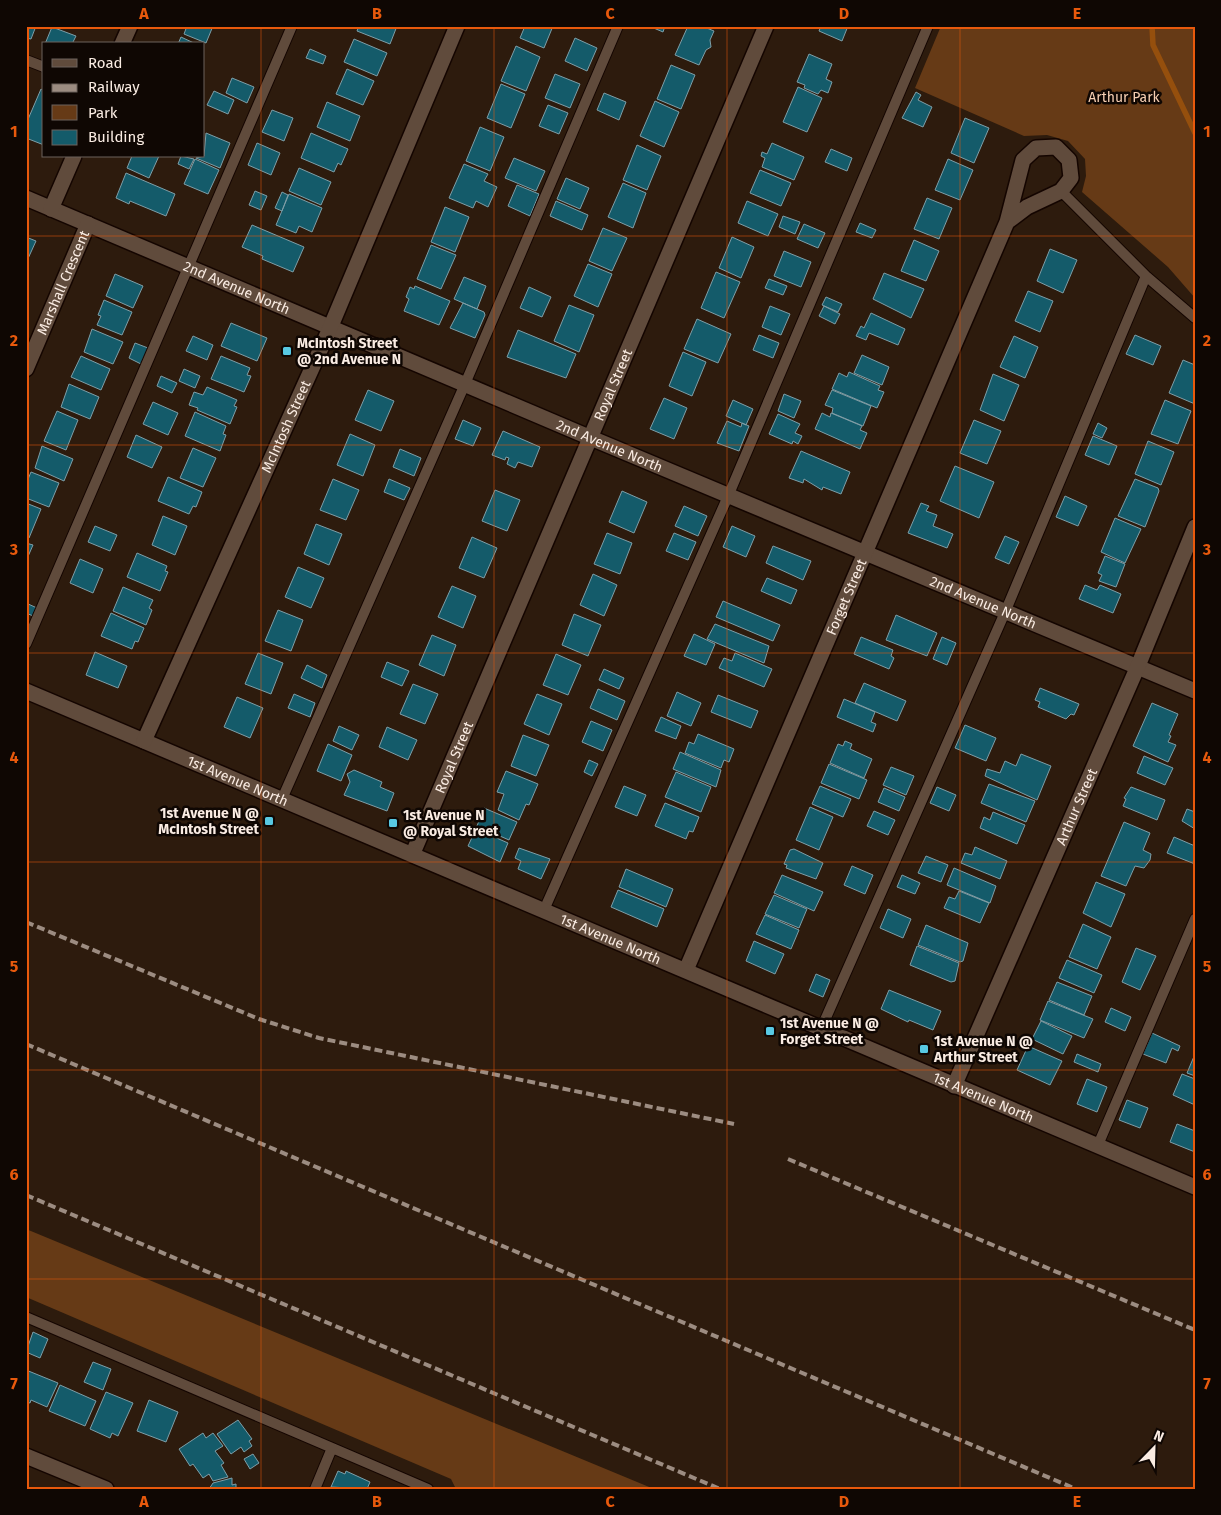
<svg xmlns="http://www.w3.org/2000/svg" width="1221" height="1515" font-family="'Fira Sans',sans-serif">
<rect width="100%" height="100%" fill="#2d1b0d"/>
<path fill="#663a16" d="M941,26H1195V298L1168,267L1082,192L1086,176L1085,159L1068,141L1047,135L1024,136L915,88Z
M26,1229L654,1489H456L451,1479L26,1297Z"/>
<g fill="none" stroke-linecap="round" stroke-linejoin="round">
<path stroke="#954f0d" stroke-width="5.5" d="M1152,26L1153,45L1195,133"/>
</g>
<path fill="#145b6a" stroke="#7e9ea7" d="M26,26H36L31,39L26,38Z
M187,26H213L206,43L184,34Z
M359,26H397L390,44L357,31Z
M525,26H553L544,48L520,38Z
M649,26H665L663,32Z
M688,26H702L714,31L710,40L711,47L706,50L699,65L675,55Z
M821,26H848L842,41L819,31Z
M52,27L76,36L72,44H45Z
M181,37L196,44H178Z
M575,38L597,48L587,71L565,61Z
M354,39L387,53L377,76L344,62Z
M516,46L540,57L526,91L501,81Z
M310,49L326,56L323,64L306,58Z
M809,54L832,64L826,79L832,82L828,93L821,90L818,94L804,88L805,85L797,82Z
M671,65L695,75L681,109L657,99Z
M347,69L374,81L363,105L336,94Z
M555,74L580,84L570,108L545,98Z
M232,78L254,87L247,103L226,93Z
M501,84L525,94L511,128L487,118Z
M798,87L822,98L807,132L783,122Z
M41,89L44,91V145L26,138V124Z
M214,91L234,100L228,114L207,105Z
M916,92L921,95L918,100L932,107L923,127L902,118Z
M604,93L626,102L619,120L597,110Z
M655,101L679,112L664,147L640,136Z
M327,102L360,116L350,141L317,127Z
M548,105L568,113L559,134L539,126Z
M272,110L293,118L284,141L262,132Z
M965,118L989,128L974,163L951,153Z
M480,127L504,137L490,171L466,161Z
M206,133L230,143L220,168L196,158L204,156Z
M311,133L348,149L341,165L338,163L334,172L301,158Z
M257,143L280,153L271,175L248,165Z
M772,143L804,157L794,180L762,167L765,158L761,156L762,152L767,154Z
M637,145L661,156L647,190L623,180Z
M831,149L852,158L847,171L825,162Z
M132,156H159L149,178L127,168Z
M181,156L194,159L189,169L178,164Z
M514,158L545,171L536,191L505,178Z
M195,159L219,170L208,194L184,184Z
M948,159L973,170L960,200L935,190Z
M464,164L488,174L484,181L497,187L488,207L476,201L473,208L449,198Z
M299,168L331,182L321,205L289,191Z
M760,170L791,183L781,206L750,193Z
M126,173L175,194L166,216L130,201L129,204L116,198Z
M566,178L589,188L580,209L557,199Z
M623,183L646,193L633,228L608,217Z
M517,185L539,194L530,216L508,206Z
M255,191L267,196L261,210L249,205Z
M282,192L288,195L282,211L275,208Z
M289,194L322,208L312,232L299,226L296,233L276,225Z
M927,198L952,208L939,239L914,229Z
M556,201L588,215L582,230L550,216Z
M747,201L778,214L768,236L738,223Z
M445,207L469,217L455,252L431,242Z
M783,216L800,222L795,234L779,227Z
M860,223L876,230L872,238L856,232Z
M804,224L825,233L818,248L797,239Z
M252,225L304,247L293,272L262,259L263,256L242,247Z
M603,228L627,238L612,271L589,261Z
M26,237L36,241L26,263Z
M732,237L754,247L741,278L719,268Z
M914,240L939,251L926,281L901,271Z
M431,245L456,255L441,289L417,279Z
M1050,249L1077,260L1063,293L1037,281Z
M784,251L811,262L801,287L774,276Z
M588,264L612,274L598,307L574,296Z
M716,272L740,282L724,318L701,308Z
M884,273L924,289L911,318L873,299Z
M115,274L143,286L133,308L106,296Z
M464,277L486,286L477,309L454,299Z
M769,279L787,286L783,295L765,288Z
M415,286L450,301L439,325L404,311L409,299L406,297L410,287L414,289Z
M529,287L551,297L542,317L520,308Z
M1028,291L1053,301L1040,332L1015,321Z
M826,297L842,304L838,312L822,305Z
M104,300L132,312L122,335L97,325L101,316L98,315Z
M463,303L484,312L485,315L475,338L450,328Z
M569,305L594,315L579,352L554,341Z
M770,306L790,314L781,335L762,327Z
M824,306L840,314L835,324L819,316Z
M871,313L905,329L898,345L869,333L866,340L856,336L861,326L864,328Z
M697,319L731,334L718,363L684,349Z
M231,323L267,338L257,361L221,346Z
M92,329L123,342L113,364L84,352Z
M518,330L576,354L566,378L507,357Z
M759,335L779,343L773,358L753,350Z
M1135,335L1161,346L1153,365L1126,354Z
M193,336L213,345L207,360L186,351Z
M1014,336L1038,347L1025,378L1000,367Z
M135,343L148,348L141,364L129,358Z
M683,352L706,362L692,396L669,386Z
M862,355L889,367L882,385L854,373Z
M81,356L110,369L101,390L71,377Z
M221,356L250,368L247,375L251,376L244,392L211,379Z
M1183,360L1195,365V404L1169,393Z
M184,369L200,376L195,388L179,381Z
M849,372L880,386L878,390L884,392L877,408L832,389L839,373L847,377Z
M993,374L1019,385L1004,421L980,410Z
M161,376L177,383L172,393L157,386Z
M69,384L99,397L90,419L61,407Z
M207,387L237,400L234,406L237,407L230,424L197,410L198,408L189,405L194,392L203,395Z
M368,390L394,401L381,431L355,420Z
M832,390L871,406L863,426L832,413L833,408L825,405Z
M784,394L801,401L794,418L778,411Z
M664,398L687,408L674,439L650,429Z
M733,400L753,409L746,425L726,416Z
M1165,400L1191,411L1178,444L1151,434Z
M153,402L178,413L168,435L143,424Z
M57,411L78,420L66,450L44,441Z
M195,412L226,426L223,434L226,435L220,451L185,436Z
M822,413L830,417L831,413L862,426L860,430L867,433L860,449L815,429Z
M778,414L800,424L795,433L802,436L798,444L793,441L792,444L769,434Z
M463,420L481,428L473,446L455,439Z
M974,420L1001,431L987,464L960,453Z
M727,421L741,427L742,423L749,426L739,451L717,443Z
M1098,423L1107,428L1102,438L1093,434Z
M503,431L540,447L532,467L518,462L515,468L507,464L509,458L506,457L505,460L492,455Z
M350,434L375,445L363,476L337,465Z
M136,435L162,447L152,468L127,457Z
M1093,436L1117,446L1109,465L1085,455Z
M1148,441L1174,452L1161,485L1135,474Z
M42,446L73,459L64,481L35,468Z
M193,448L216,458L203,487L180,478Z
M400,449L421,458L414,476L393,467Z
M801,451L850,472L841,494L823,487L822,490L804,479L803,483L789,478Z
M955,466L994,482L979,518L940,501Z
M31,472L59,483L49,507L26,498L28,488L26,484Z
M168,477L202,492L196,507L193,506L189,514L158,501Z
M333,479L359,490L346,520L320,510Z
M389,479L410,488L404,500L384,492Z
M1135,479L1158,488L1159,491L1145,527L1118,516Z
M495,490L520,500L507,531L482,521Z
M622,491L647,502L634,533L609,522Z
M1065,496L1087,506L1078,526L1056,517Z
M26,503L41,509L29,538L26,537Z
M921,503L929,506L926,511L937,515L933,526L953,534L947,548L908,533Z
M684,506L707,516L698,536L675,526Z
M163,516L187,526L175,555L152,545Z
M1115,518L1141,529L1125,563L1101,552Z
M316,524L342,534L329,565L304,554Z
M95,526L117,535L110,551L88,542Z
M732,526L755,536L746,557L723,547Z
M607,533L632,543L620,574L594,564Z
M674,533L696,542L688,560L666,551Z
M1005,536L1019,542L1009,564L995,558Z
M472,537L497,548L484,578L459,568Z
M26,543L33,545L26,561Z
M773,546L811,561L803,580L766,563Z
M137,553L167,566L165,571L168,572L160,591L127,577Z
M1105,556L1125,564L1116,587L1099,581L1102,575L1098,573Z
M80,559L103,569L93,593L70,583Z
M298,567L324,578L311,608L285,597Z
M593,574L617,585L604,616L580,605Z
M767,578L797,590L791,604L761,591Z
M1085,585L1097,590L1100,585L1121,594L1113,613L1079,599Z
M452,586L476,596L463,628L438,617Z
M123,587L153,600L149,608L152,610L146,625L113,611Z
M723,601L780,625L773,641L716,617Z
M26,603L37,608L33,616L26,613Z
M278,610L303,620L291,651L265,641Z
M111,613L144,628L138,642L135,641L132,649L101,636Z
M574,614L601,625L588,656L562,645Z
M896,615L937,633L927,656L886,640Z
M715,624L769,646L764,663L707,639Z
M694,634L715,644L706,665L684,656Z
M432,635L456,645L444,676L419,665Z
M861,637L893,650L891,656L894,658L889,669L854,654Z
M942,637L956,643L947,665L933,659Z
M95,652L127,666L118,688L86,675Z
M258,653L283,663L271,694L245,684Z
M735,653L772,669L764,687L719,668L724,658L732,661Z
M556,654L581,665L568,695L543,685Z
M387,662L409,671L402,686L381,677Z
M307,665L327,675L322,688L301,678Z
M604,669L624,678L619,689L599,680Z
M864,683L906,701L897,721L855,703Z
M413,684L438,694L425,724L400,714Z
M1040,688L1079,704L1074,715L1071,714L1066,719L1038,707L1040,702L1035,700Z
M598,689L625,701L617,720L590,708Z
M677,692L701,703L691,726L667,716Z
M294,694L315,703L310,717L288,708Z
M537,694L562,704L549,735L524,724Z
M718,695L758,711L751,728L711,712Z
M237,697L263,708L250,738L224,727Z
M844,699L875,712L871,722L876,724L873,732L837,717Z
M1152,703L1178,714L1169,735L1171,736L1168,742L1176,745L1168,762L1133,746Z
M661,717L681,726L676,739L655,731Z
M591,721L612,730L603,751L582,742Z
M965,725L996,738L986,761L955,748Z
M339,726L359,735L352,750L333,741Z
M387,727L417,740L408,760L379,747Z
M698,734L734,749L729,762L724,760L721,768L685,753L689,742L694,744Z
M523,735L549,745L536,776L511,766Z
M845,741L852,744L850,749L872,759L864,778L830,763L838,744L843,746Z
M328,744L352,755L341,781L317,771Z
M680,752L721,770L716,787L673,769Z
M1021,754L1051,766L1037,800L985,776L987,769L1000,773L1005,761L1016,766Z
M1144,756L1173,768L1165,785L1137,773Z
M589,760L598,764L592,776L584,772Z
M829,764L867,780L859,799L821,783Z
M891,767L914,776L906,795L883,785Z
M354,770L382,782L380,787L394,793L387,811L344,795L350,782L347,774Z
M506,771L538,784L529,805L526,804L519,820L498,810L504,794L497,792Z
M676,772L711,787L701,812L665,797Z
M989,784L1035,801L1026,822L981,803Z
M624,786L646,795L637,816L615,807Z
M820,786L851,799L843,817L812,804Z
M937,787L956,795L949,811L930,803Z
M1131,787L1165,800L1157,820L1123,806L1126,799L1124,798Z
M884,788L905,797L899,811L878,802Z
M665,803L699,817L693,832L689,831L686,839L655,826Z
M810,807L833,817L819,850L796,840Z
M484,808L517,822L509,840L477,826Z
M1187,809L1195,812V829L1182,821Z
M874,811L895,820L888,835L867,826Z
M993,812L1025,825L1017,844L980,828L984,817L990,820Z
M1124,822L1150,833L1143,850L1151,854L1150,860L1144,868L1135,866L1126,886L1101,876Z
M476,829L508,843L500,862L468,846Z
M1174,837L1195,846V864L1167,853Z
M975,847L1007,861L1000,879L961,863L965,853L972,855Z
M519,848L550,859L541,879L518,869L521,861L515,858Z
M794,849L823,863L816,879L786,868L787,865L784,864L790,850Z
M926,856L948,865L941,882L918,873Z
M852,866L873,875L865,894L844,885Z
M954,868L996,886L990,903L947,885Z
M626,869L673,889L666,907L619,887Z
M782,875L823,892L814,911L774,893Z
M902,875L920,883L915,894L897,887Z
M1096,882L1125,894L1111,927L1083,913Z
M618,890L664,909L657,927L611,907Z
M959,891L989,903L980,923L944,908L949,897L955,899Z
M774,895L807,909L799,928L765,914Z
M888,909L911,919L903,938L880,928Z
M765,915L799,930L791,949L756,934Z
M1083,924L1111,937L1097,969L1069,957Z
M926,925L968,943L963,961L960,962L918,945Z
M754,941L784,954L775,974L746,961Z
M917,946L959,963L955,981L951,982L910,965Z
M1136,948L1156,956L1140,990L1122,982Z
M1067,960L1102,975L1094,993L1059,978Z
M816,974L830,980L823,997L809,991Z
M1057,982L1092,996L1084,1015L1049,1000Z
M889,990L941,1011L933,1030L909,1020L908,1022L881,1009Z
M1048,1001L1093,1019L1084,1038L1040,1020Z
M1111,1008L1131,1017L1125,1031L1105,1022Z
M1041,1021L1072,1036L1063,1054L1032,1039Z
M1152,1033L1180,1046L1178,1051L1172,1048L1166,1063L1143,1054Z
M1028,1046L1062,1061L1050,1085L1017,1070Z
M1077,1054L1101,1064L1098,1072L1074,1062Z
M1195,1054V1076L1187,1073Z
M1182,1074L1195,1079V1105L1173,1095Z
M1087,1079L1107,1087L1097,1112L1077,1104Z
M1127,1100L1148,1108L1140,1128L1119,1120Z
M1177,1124L1195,1131V1152L1170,1142Z
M33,1332L48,1339L40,1358L26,1352Z
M93,1362L111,1369L103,1390L84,1382Z
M26,1370L58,1383L47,1407L31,1400L30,1403L26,1402Z
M60,1385L96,1401L85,1426L49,1411Z
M106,1392L133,1403L118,1436L112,1433L110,1438L90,1429Z
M149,1400L178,1412L166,1442L137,1431Z
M238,1420L252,1439L249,1441L252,1446L244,1452L241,1447L231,1454L217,1434Z
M203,1433L206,1438L213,1433L223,1446L215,1451L224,1463L221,1465L228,1477L213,1481L209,1474L203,1478L193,1464L190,1466L179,1449Z
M253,1454L259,1463L250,1469L244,1459Z
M338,1471L345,1474L346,1471L370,1482L367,1489L331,1487Z
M232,1478V1485L236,1484V1489H209L213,1483Z"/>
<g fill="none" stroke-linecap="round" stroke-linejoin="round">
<g stroke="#140500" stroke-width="12">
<path id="lane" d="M26,60L44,67
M1061,191L1146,276L1195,318
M26,644L292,26
M282,799L465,384L618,26
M544,910L729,494L928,26
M821,1029L1006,610L1146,276
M1098,1145L1195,919
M26,1317L428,1489
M315,1489L332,1448"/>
</g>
<g stroke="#140500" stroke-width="18">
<g id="street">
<path d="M122,44L130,26"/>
<path id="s1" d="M26,198L591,438L1195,691"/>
<path d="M51,209L74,156"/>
<path id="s2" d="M26,369L88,224"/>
<path id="s3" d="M413,853L766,26"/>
<path id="s4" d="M686,970L1007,222L1027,207L1061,191L1071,178L1069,160L1056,147L1036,148L1023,160L1007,222"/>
<path id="s5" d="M954,1086L1138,666L1195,527"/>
<path d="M26,1456L106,1489"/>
</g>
</g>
<g stroke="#140500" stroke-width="18">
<g id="secondary">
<path id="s6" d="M26,691L1195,1187"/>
<path id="s7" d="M144,741L331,326L457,26"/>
</g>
</g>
<use href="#lane" stroke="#604b3c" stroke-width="10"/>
<use href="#street" stroke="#604b3c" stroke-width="15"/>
<use href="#secondary" stroke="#604b3c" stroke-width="15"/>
<path stroke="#9c8c81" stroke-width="4" stroke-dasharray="8 4" stroke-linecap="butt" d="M26,922L259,1019L319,1038L734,1124
M26,1044L1076,1489
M788,1159L1195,1330
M26,1195L720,1489"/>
</g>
<path fill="none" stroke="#e8590c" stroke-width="1" stroke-opacity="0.55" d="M261,26V1489M494,26V1489M727,26V1489M960,26V1489M26,236H1195M26,445H1195M26,653H1195M26,862H1195M26,1070H1195M26,1279H1195"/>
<g fill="#58c9e3" stroke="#0f0703" stroke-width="2">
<rect x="282" y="346" width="10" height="10" rx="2.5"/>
<rect x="264" y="816" width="10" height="10" rx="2.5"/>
<rect x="388" y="818" width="10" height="10" rx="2.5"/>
<rect x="765" y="1026" width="10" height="10" rx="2.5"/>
<rect x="919" y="1044" width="10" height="10" rx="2.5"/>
</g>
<g text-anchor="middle" stroke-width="5" stroke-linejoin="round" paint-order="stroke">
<g font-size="14" fill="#f7cfb3" stroke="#0f0703">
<text x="1124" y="102">Arthur Park</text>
</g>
<g font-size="14" fill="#faece3" stroke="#0f0703">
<text dy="5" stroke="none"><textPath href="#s2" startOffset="94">Marshall Crescent</textPath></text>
<text dy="5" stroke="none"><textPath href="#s1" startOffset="229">2nd Avenue North</textPath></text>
<text dy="5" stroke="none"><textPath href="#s3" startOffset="509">Royal Street</textPath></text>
<text dy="5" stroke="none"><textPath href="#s7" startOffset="345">McIntosh Street</textPath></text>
<text dy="5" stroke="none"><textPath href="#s1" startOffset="634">2nd Avenue North</textPath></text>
<text dy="5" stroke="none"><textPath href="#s4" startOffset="406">Forget Street</textPath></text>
<text dy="5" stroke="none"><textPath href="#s1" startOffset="1039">2nd Avenue North</textPath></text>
<text dy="5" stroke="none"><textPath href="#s3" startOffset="104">Royal Street</textPath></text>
<text dy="5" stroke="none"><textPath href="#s6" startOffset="230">1st Avenue North</textPath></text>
<text dy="5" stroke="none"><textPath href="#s5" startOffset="305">Arthur Street</textPath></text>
<text dy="5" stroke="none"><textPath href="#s6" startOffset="635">1st Avenue North</textPath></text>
<text dy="5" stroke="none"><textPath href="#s6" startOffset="1040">1st Avenue North</textPath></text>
</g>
<g font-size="14" font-weight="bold" fill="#faece3" stroke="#0f0703" text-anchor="start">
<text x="297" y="348">McIntosh Street<tspan x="297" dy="16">@ 2nd Avenue N</tspan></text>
<text x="259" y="818" text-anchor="end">1st Avenue N @<tspan x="259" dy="16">McIntosh Street</tspan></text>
<text x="403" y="820">1st Avenue N<tspan x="403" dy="16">@ Royal Street</tspan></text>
<text x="780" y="1028">1st Avenue N @<tspan x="780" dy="16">Forget Street</tspan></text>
<text x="934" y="1046">1st Avenue N @<tspan x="934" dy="16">Arthur Street</tspan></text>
</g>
</g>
<rect width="1221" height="1515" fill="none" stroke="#0f0703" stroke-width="55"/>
<rect x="42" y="42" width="162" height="115" fill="#0f0703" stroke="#6d635d"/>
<rect x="52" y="59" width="25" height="8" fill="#604b3c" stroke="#6d635d"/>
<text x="88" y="68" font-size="15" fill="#faece3">Road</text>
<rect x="52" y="84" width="25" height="8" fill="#9c8c81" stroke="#6d635d"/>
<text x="88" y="92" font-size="15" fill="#faece3">Railway</text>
<rect x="52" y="105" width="25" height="15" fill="#663a16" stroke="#6d635d"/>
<text x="88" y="118" font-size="15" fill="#faece3">Park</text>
<rect x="52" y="130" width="25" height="15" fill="#145b6a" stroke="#6d635d"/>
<text x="88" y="142" font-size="15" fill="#faece3">Building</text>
<g transform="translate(1154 1448) rotate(23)" stroke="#0f0703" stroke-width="4" paint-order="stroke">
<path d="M0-4L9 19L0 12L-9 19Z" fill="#faece3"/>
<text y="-8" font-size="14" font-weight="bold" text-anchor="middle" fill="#faece3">N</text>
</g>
<rect x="28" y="28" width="1166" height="1460" fill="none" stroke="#e8590c" stroke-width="2"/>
<g font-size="16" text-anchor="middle" font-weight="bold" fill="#e8590c">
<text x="144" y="19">A</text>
<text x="377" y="19">B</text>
<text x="610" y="19">C</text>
<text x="844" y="19">D</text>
<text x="1077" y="19">E</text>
<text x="14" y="137">1</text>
<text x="1207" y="137">1</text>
<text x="14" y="346">2</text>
<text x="1207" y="346">2</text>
<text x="14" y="555">3</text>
<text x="1207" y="555">3</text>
<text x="14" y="763">4</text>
<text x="1207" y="763">4</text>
<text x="14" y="972">5</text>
<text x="1207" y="972">5</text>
<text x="14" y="1180">6</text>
<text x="1207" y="1180">6</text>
<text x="14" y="1389">7</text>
<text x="1207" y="1389">7</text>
<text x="144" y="1507">A</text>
<text x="377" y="1507">B</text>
<text x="610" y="1507">C</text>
<text x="844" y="1507">D</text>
<text x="1077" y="1507">E</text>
</g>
</svg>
